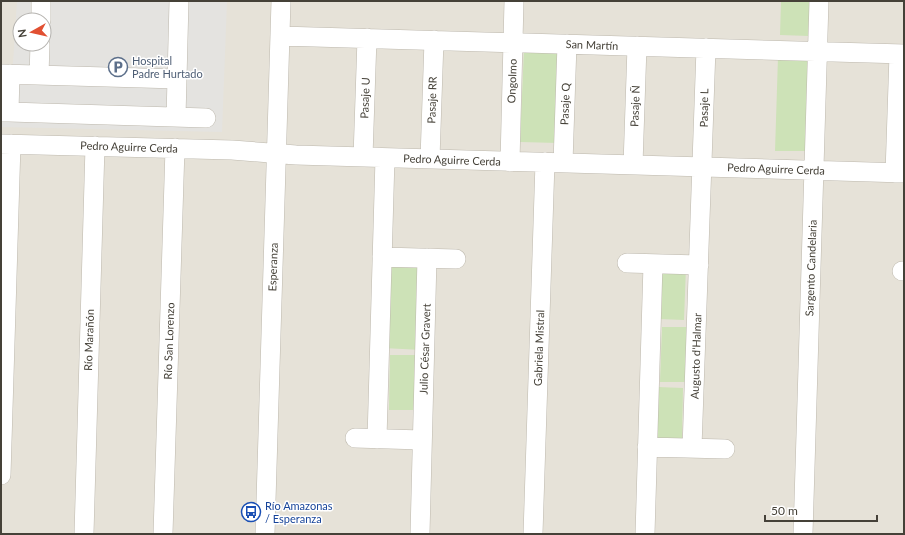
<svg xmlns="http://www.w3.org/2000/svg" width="905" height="535" font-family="Lato,sans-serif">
<rect width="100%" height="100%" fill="#f3f0e9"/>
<path fill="#e6e2d8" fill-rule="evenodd" d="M1,1H904V534H1ZM20,20H44V44H20Z"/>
<path fill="#cde2b7" d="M781,1H810L809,36L780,35Z
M524,49L563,51L558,143L520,142Z
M778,57H812L810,151H775Z
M661,266L686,267L684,320L659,319Z
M389,267L422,268V350L383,348Z
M662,327H687L685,382H660Z
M390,355H415L414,410H389Z
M658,387L683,388L682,441H657Z"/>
<path fill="#e4e3e0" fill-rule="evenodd" d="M17,1H227L222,132L1,127V71H8L13,63ZM20,20H44V44H20Z"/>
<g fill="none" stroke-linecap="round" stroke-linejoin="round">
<g stroke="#bdb8ad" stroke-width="20">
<path id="minor" d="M41,20V1
M280,36L904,54
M1,74L177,79L179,1
M39,75L40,44
M1,112H9L10,74
M9,112L206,118
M176,117L177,79
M1,144L232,150L296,155L904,173
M363,157L367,38
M430,159L434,40
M510,162L514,1
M563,163L567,44
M633,165L637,46
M895,173L899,54
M382,257L456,259
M627,263L699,265
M902,271H904
M355,438L422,440
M377,439L385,158
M647,447L725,449
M692,448L706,48
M1,475L11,144
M84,534L95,146
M163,534L175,148
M265,534L281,1
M420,534L427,258
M533,534L545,162
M645,534L653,264
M803,534L819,1"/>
</g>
<use href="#minor" stroke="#fff" stroke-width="19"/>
</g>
<defs>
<g id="parking-ring" transform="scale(1)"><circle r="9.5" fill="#fff" stroke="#5c6f8a" stroke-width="1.5"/><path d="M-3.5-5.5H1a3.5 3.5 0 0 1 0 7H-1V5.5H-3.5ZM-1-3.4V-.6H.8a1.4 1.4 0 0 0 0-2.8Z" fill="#5c6f8a"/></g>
<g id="bus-ring" transform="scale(1)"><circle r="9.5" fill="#fff" stroke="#1a4fb4" stroke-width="1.5"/><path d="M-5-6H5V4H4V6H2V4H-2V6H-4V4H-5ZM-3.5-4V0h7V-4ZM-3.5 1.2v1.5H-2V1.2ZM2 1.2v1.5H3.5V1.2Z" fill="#1a4fb4"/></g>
</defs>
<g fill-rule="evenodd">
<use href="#parking-ring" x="118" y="67"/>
<use href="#bus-ring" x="251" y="512"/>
</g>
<g text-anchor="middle" stroke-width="3" stroke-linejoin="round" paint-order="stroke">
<g font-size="11" fill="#454138" stroke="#fff">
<text transform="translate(592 45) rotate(2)" y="4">San Martín</text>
<text transform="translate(512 81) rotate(-88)" y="4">Ongolmo</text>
<text transform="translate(365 98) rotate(-88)" y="4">Pasaje U</text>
<text transform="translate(432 100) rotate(-88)" y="4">Pasaje RR</text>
<text transform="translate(565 104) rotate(-88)" y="4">Pasaje Q</text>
<text transform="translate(635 106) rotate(-88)" y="4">Pasaje Ñ</text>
<text transform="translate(704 108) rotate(-89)" y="4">Pasaje L</text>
<text transform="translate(129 147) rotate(2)" y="4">Pedro Aguirre Cerda</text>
<text transform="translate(452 160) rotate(2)" y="4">Pedro Aguirre Cerda</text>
<text transform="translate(776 169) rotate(2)" y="4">Pedro Aguirre Cerda</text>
<text transform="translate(273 267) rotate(-88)" y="4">Esperanza</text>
<text transform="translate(811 268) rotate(-88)" y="4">Sargento Candelaria</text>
<text transform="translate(89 340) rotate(-88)" y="4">Río Marañón</text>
<text transform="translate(169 341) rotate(-88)" y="4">Río San Lorenzo</text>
<text transform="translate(539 348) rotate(-88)" y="4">Gabriela Mistral</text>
<text transform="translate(425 349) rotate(-88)" y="4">Julio César Gravert</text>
<text transform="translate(696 356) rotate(-88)" y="4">Augusto d'Halmar</text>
</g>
<g font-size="11" fill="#4e5e75" stroke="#fff" text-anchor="start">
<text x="132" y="65">Hospital<tspan x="132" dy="13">Padre Hurtado</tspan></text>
</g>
<g font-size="11" fill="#164399" stroke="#fff" text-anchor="start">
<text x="265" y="510">Río Amazonas<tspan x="265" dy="13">/ Esperanza</tspan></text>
</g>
</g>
<rect width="905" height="535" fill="none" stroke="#454138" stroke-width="4"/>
<g transform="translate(32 32) rotate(262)"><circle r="19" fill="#ffffff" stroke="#b5b3af"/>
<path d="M0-3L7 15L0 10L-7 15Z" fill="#e15032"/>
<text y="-6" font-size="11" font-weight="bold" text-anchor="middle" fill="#454138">N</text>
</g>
<path d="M765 515v6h112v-6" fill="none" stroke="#454138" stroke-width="2"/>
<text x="771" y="515" font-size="12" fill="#454138" stroke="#ffffff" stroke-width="3" paint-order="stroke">50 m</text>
</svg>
